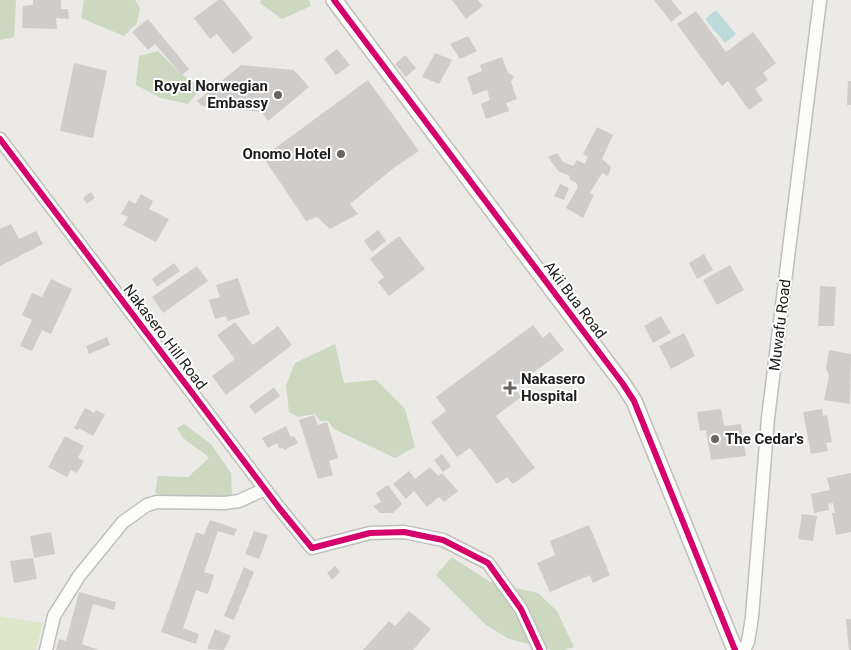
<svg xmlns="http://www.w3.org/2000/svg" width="851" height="650" font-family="Roboto,sans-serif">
<rect width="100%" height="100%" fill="#eceae7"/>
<path fill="#dde6c9" d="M0,616L43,623L36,650H0Z"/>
<path fill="#ccd8bf" d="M0,0H16L14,37L0,40Z
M84,0H135L140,8L137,23L124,36L81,18Z
M261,0H309L311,6L282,19L260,3Z
M158,51L180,73L196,84L198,92L188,104L161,98L136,85L139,56Z
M335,344L344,383L376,380L405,409L415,447L395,458L334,429L328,421H320L315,414L298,417L289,412L286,385L295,363Z
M184,424L211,444L231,473L232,495L223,501L160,496L155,492L158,476L188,477L209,458C198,446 184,444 177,428Z
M452,557L490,582L538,593L557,611L574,647L564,650H552L509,639L486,625L436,575Z"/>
<path fill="#bedbdc" d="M716,10L736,34L725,43L705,19Z"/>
<path fill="#cfccca" d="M33,0H61V9H68L69,19L56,18L57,29L22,28L23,6L33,5Z
M218,0H223L253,38L233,54L217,34L210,39L194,18Z
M452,0H478L483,6L466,19Z
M654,0H671L682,13L671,22Z
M696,11L726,52L753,32L776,63L763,73L768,80L755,89L763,100L749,110L728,81L722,86L677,24Z
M148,19L189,69L182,75L155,44L148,50L132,32Z
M468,36L477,51L460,59L450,44Z
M337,49L350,65L336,75L324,59Z
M435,53L452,60L439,84L422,77Z
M405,55L416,68L406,77L395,64Z
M502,57L508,73L514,76L511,82L517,99L506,103L509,111L486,119L481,104L490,100L487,90L473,95L467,77L482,71L480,65Z
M74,63L107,71L93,138L60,131Z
M241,65L294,70L309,87L268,121L262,112L202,106L197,101Z
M368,80L419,151L395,167L350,204L358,214L330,229L317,217L306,221L263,157Z
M848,81H851V105H847Z
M597,127L613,135L602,159L611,167L608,176L602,173L590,193L594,195L583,218L566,208L578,187L576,183L569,179L570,176L558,171L548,157L557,153L563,162L573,166L577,160L585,164L588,157L583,154Z
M560,184L569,188L564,200L554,196Z
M91,192L95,198L87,204L83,198Z
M141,194L153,201L149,209L169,219L156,242L123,225L128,217L121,214L129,200L135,204Z
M11,224L19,239L36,231L43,244L0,266V229Z
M378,230L386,241L372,252L364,241Z
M399,236L425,269L389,296L378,282L384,277L370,259Z
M704,254L713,270L697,279L689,263Z
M174,263L180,271L157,287L152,279Z
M730,265L744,290L717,305L703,280Z
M197,266L208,281L163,313L152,297Z
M238,278L250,314L228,321L226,316L215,319L209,300L220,297L216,285Z
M51,279L72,289L51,334L42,330L32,351L20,346L32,320L22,315L32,293L42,297Z
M820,286L836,287L834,326H818Z
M661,316L671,333L653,343L644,326Z
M235,322L253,345L278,326L292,345L226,395L212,376L235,359L217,335Z
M533,325L543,338L550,332L564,350L514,387L521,397L496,416L535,468L513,484L507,477L497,484L470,448L457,457L431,422L446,411L436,397Z
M684,333L695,356L671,369L659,346Z
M107,337L110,345L89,354L86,346Z
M829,350L851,354L850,404L824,400L829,376L826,368Z
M274,387L280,396L255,414L249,406Z
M85,408L94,413L96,410L105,415L93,436L79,428L78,430L74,428Z
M721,409L724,426L741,424L746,456L711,460L706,430L700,431L697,412Z
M822,409L823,416L827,415L832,442L826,443L828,451L811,454L803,412Z
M314,415L318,425L327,422L338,458L329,461L333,475L318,479L299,420Z
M286,426L291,437L294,436L298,443L284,450L283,447L280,449L277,443L268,448L262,438Z
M65,436L84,446L78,458L84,461L77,473L71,470L67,477L48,467Z
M442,454L451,466L443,472L434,460Z
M430,467L438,476L442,473L458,491L444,502L439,497L427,507L414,491L406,499L393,484L409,471L415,479Z
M851,473V532L836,535L832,513H835L833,503L828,504L829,510L814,513L811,494L830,490L827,478Z
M388,485L402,504L393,513H380L373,506L381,502L376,493Z
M802,514L817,516L813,541L798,539Z
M210,520L237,529L234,536L218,531L204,572L214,575L208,594L196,590L183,628L199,634L196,644L161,632L196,532L204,535Z
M589,525L610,575L593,583L590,575L550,592L537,563L555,555L550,541Z
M254,531L268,535L259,559L245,554Z
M51,532L55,554L34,558L30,536Z
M33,558L37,579L14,583L10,561Z
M335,566L340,572L332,580L327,573Z
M244,567L254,572L234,620L224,616Z
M79,592L116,602L114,610L93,604L82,644L98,650H56L59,639L66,641Z
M409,611L431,629L413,650H363L389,621L395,626Z
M846,619H851V650H849Z
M215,629L231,636L224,650L207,649Z"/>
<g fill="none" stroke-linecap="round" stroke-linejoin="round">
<g stroke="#bfbfbd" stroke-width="15">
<path id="minor" d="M0,139L280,509L312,548L370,533L404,532L443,540L488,563L521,609L540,650
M46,650L54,616L79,576L123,522L147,505L157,502L225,503L239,501L265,489
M744,650L748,642L752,617L768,418L820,0"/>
</g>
<g stroke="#bfbfbd" stroke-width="18">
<path id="tertiary" d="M334,0L623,384L634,401L735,650"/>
</g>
<use href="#minor" stroke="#fcfcfb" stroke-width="12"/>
<use href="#tertiary" stroke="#fcfcfb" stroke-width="15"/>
<g stroke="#fff" stroke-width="9">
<path id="cycleway" d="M334,0L623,384L634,401L735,650
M0,139L280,509L312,548L370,533L404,532L443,540L488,563L521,609L540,650"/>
</g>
<use href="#cycleway" stroke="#d6006c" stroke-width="6"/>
</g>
<g fill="#666564" stroke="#fff" stroke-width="2">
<circle cx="278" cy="95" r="5"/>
<circle cx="341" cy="154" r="5"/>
<path d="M507.5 380.5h5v5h5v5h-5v5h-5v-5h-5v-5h5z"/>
<circle cx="715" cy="439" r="5"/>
</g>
<g text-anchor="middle" stroke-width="4" stroke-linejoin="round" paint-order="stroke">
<g font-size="15" font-weight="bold" fill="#1e1e1e" stroke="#fff" text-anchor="end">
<text x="268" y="91">Royal Norwegian<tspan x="268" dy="17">Embassy</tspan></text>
<text x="331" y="159">Onomo Hotel</text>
<text x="521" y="384" text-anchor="start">Nakasero<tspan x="521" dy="17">Hospital</tspan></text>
<text x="725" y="444" text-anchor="start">The Cedar's</text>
</g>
<g font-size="15" fill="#1e1e1e" stroke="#fff">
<text transform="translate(575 300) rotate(53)" y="5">Akii Bua Road</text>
<text transform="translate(780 325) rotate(-83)" y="5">Muwafu Road</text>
<text transform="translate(165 337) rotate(53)" y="5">Nakasero Hill Road</text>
</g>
</g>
</svg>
